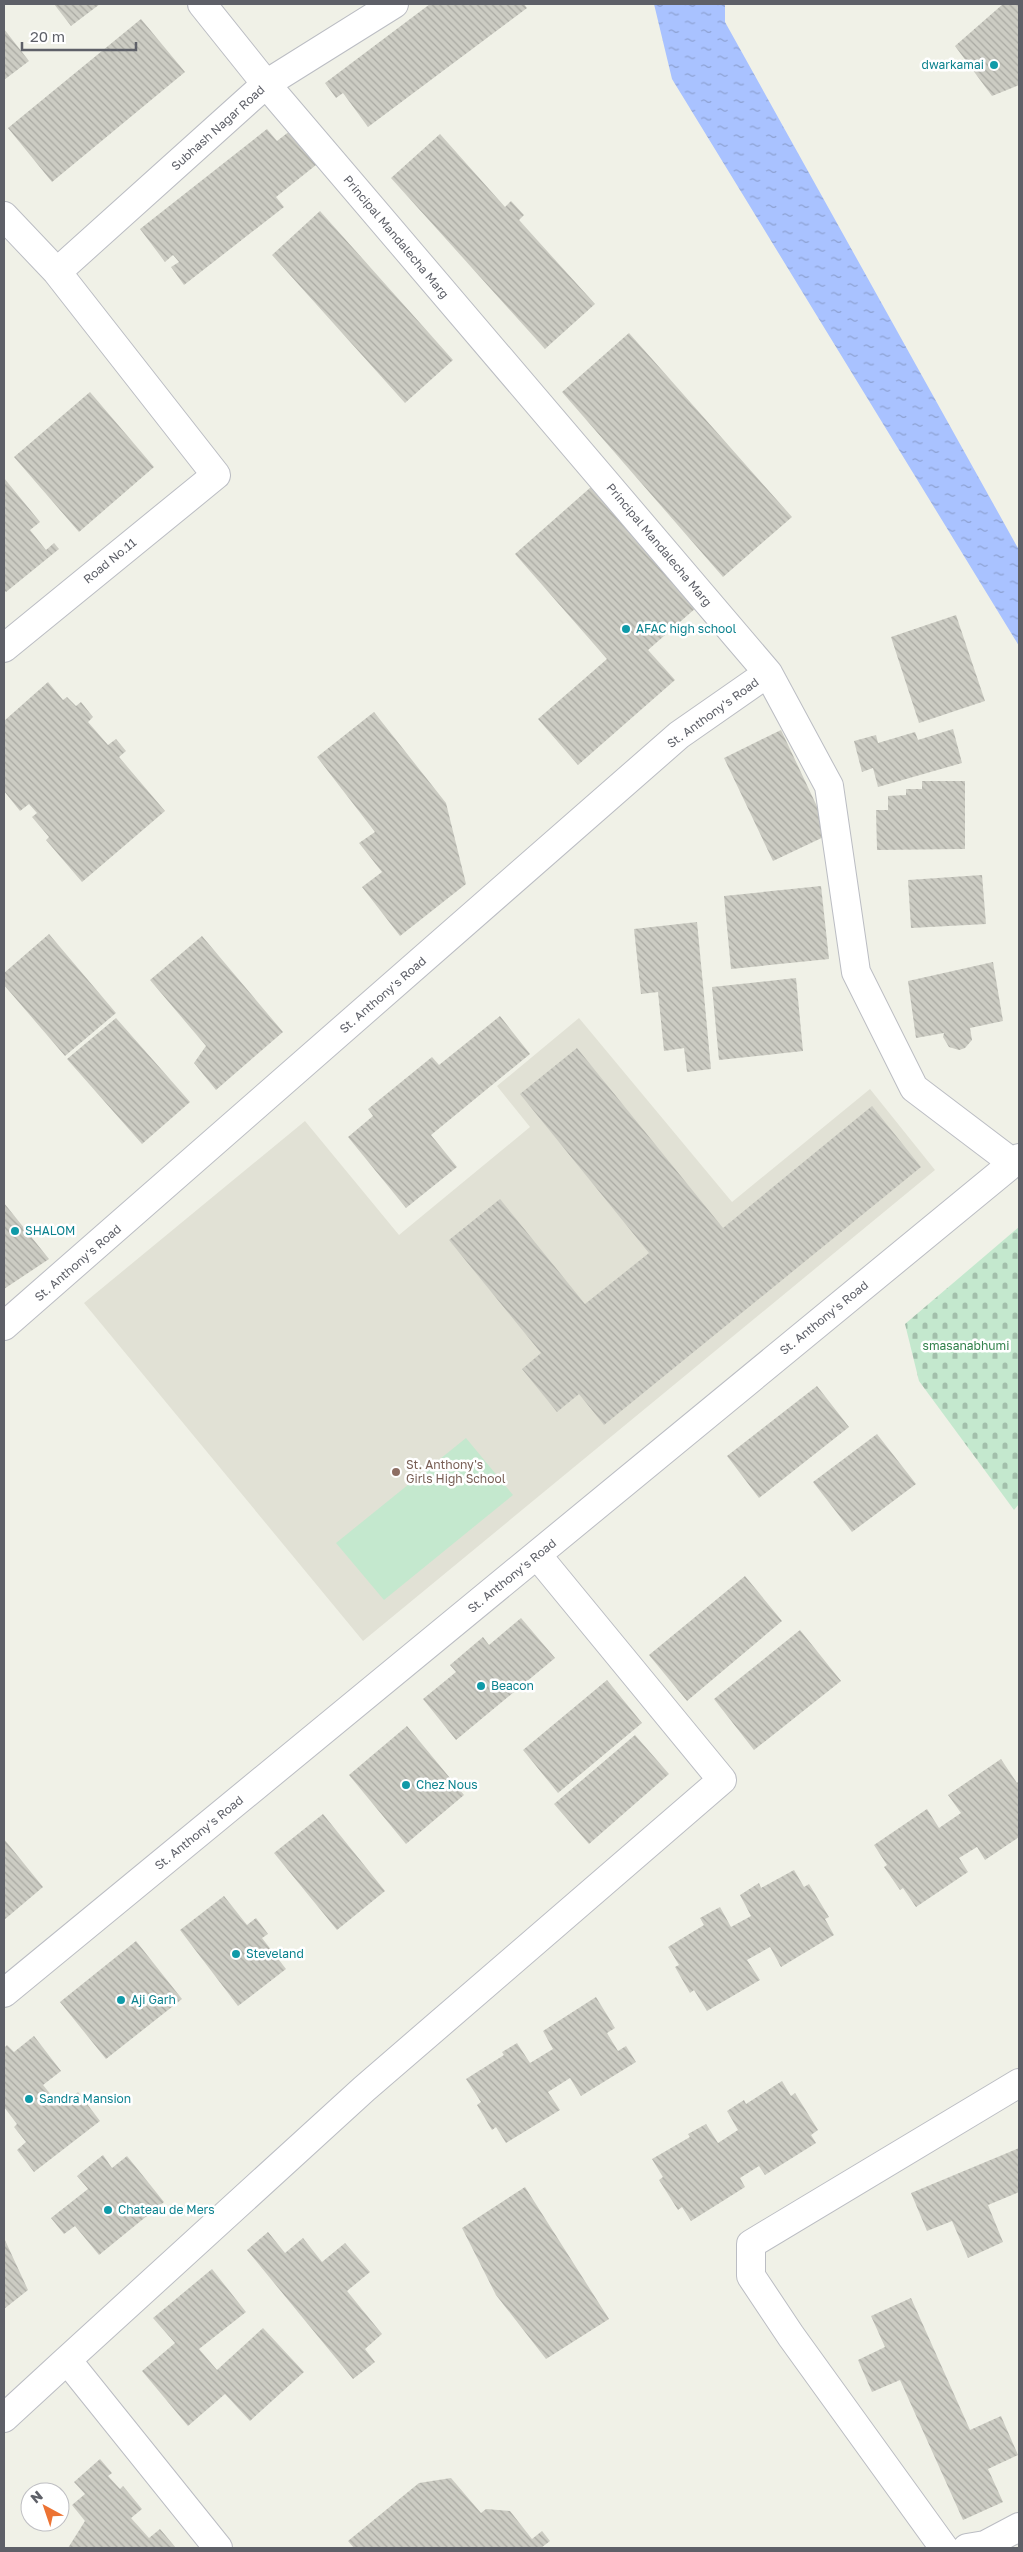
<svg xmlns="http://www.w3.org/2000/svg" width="1023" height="2552" font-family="'Golos Text',sans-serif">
<defs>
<pattern id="cemetery-stones" width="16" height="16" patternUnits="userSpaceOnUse" patternTransform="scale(1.25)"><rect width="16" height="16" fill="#c4e8ce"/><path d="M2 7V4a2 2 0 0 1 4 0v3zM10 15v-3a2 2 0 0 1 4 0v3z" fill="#a2bfab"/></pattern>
<pattern id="water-ripples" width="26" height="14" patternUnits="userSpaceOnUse" patternTransform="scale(1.25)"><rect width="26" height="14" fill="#a9c2ff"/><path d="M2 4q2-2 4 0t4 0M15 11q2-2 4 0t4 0" fill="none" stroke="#8da1d2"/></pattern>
<pattern id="building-back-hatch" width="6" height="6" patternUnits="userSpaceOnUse" patternTransform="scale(1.25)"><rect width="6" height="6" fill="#ccccc3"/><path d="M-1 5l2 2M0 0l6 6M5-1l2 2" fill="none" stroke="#a9a9a2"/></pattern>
</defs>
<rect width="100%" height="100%" fill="#f0f1e7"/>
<path fill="#e1e1d5" d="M579,1018L732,1202L870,1089L935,1170L363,1641L84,1303L305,1121L399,1235L530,1127L497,1086Z"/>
<path fill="url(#cemetery-stones)" d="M1019,1227V1504L1014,1510L919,1381L905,1324Z"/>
<path fill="#c4e8ce" d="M466,1438L513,1495L384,1600L336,1543Z"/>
<path fill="url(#water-ripples)" d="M654,4H725V22L1019,550V646L672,79Z"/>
<path fill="url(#building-back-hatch)" d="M54,4H100L71,26Z
M430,4H524L527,8L368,127L343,93L336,98L325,83Z
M1003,4H1019V85L992,96L955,46Z
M141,19L185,72L52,182L8,128Z
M4,29L29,61L4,80Z
M295,127L321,161L276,197L284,207L184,285L171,267L179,262L173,255L165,262L140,229L267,129L277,141Z
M440,134L505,207L511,201L524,215L519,220L595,304L545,349L391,178Z
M320,211L453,360L405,403L272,255Z
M629,333L792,517L723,577L562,392Z
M90,392L154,467L79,532L14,457Z
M4,478L40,522L30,530L46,550L54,543L59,549L6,592L4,590Z
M591,487L697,607L648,650L675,680L578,765L538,719L607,659L515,554Z
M956,615L985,701L919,723L891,637Z
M48,682L63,700L67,697L76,706L81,702L93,717L88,722L108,745L116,739L126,751L119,757L165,811L82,882L46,840L49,837L32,817L37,813L29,804L20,811L4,791V721Z
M374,712L446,803L466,884L400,936L362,887L382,872L359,843L375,832L317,757Z
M953,729L962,763L878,787L873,768L862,772L854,741L876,735L878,743L915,732L918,740Z
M781,730L830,834L773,861L724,758Z
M922,781H965V849L877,850L876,810H888V796L906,795V789H922Z
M982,875L986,924L911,928L908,880Z
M821,886L829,959L731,969L724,896Z
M697,922L711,1069L687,1072L684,1048L664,1051L658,992L641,994L634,929Z
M49,934L116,1013L65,1056L4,985V973Z
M202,936L283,1032L216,1090L194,1063L206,1046L150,980Z
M993,962L1003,1021L970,1028L972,1040L965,1048L959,1050L949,1047L943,1037L944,1033L916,1038L908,981Z
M796,978L803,1051L719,1060L712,987Z
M500,1016L530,1054L431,1135L457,1167L406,1208L348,1137L373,1116L368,1109L432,1057L439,1065Z
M116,1018L190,1102L142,1144L67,1059Z
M577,1048L723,1228L872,1106L921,1167L604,1425L579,1394L557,1412L522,1369L541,1353L449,1240L500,1199L585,1304L649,1253L520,1094Z
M4,1203L49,1259L4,1289Z
M817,1386L849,1427L759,1498L727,1456Z
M877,1434L916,1484L852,1532L813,1482Z
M745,1576L782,1621L687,1701L649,1655Z
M521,1618L555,1658L456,1740L423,1699L456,1672L450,1665L483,1637L489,1645Z
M800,1630L841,1681L754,1750L714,1699Z
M607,1680L642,1723L558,1793L523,1750Z
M407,1726L464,1795L406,1844L349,1775Z
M635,1735L669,1774L589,1844L554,1804Z
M1001,1759L1017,1783L1019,1781V1837L985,1860L977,1847L959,1858L968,1872L916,1907L903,1888L900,1890L884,1867L887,1865L874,1845L927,1809L939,1828L961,1813L948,1795Z
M323,1814L385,1891L337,1930L274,1853Z
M4,1839L43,1887L4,1920Z
M794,1870L804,1887L809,1884L829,1917L825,1919L834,1935L781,1967L770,1947L747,1960L760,1980L707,2011L694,1990L690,1993L675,1967L679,1965L668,1947L704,1925L700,1918L720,1907L731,1927L751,1916L740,1895L759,1883L761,1888Z
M224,1896L247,1925L256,1918L268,1934L262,1938L286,1969L238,2006L180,1930Z
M136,1941L182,1999L106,2059L60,2002Z
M596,1997L615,2028L607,2033L618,2051L626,2046L636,2062L581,2096L570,2078L548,2092L560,2110L506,2143L496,2127L492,2130L477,2105L481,2102L466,2079L504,2055L502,2052L517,2043L530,2063L553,2049L543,2031Z
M34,2036L61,2071L43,2085L60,2106L78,2092L100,2121L34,2172L17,2150L26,2142L14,2127L17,2124L4,2107V2048L7,2045L14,2052Z
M782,2081L791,2096L795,2093L818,2130L811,2135L816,2143L765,2175L759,2166L740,2178L745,2187L691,2221L682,2207L678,2210L659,2180L663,2177L652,2159L690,2137L688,2134L706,2124L718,2143L738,2130L727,2111L744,2100L746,2104Z
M1019,2148V2192L988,2205L1003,2242L968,2258L952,2221L927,2231L911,2193Z
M103,2155L112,2168L127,2156L164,2202L99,2255L75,2226L64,2234L51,2218L88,2189L77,2176Z
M525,2187L609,2319L546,2359L496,2295L462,2228Z
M268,2232L285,2253L303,2238L322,2262L345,2243L370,2272L347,2291L382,2334L365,2349L375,2362L353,2379L247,2250Z
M4,2238L28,2290L4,2309Z
M212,2269L246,2312L199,2349L217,2370L263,2328L304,2372L250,2421L225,2394L188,2426L142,2371L175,2343L153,2318Z
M911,2298L970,2430L1001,2416L1018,2455L988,2469L1003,2502L963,2520L900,2380L872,2392L858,2360L885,2347L871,2316Z
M100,2459L112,2473L108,2476L120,2489L123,2486L142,2509L131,2518L149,2538L160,2529L176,2548H68L85,2521L72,2505L85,2494L74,2482Z
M451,2478L481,2513L486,2509L510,2511L532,2539L542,2531L550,2541L541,2548H354L348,2541L419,2483Z"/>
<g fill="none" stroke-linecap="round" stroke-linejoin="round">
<g stroke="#bbbdc3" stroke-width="30">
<path id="minor" d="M202,4L266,84L768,673L829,786L856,972L914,1088L1013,1163
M4,216L57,272L216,475L4,648
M57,272L266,84L394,4
M4,1326L679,735L768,673
M4,1993L1019,1158
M4,2418L67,2360
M218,2548L67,2360L364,2089L722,1780L537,1555
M944,2548L791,2336L751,2276V2244L1019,2083
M967,2548L985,2545L1019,2527"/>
</g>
<use href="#minor" stroke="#fff" stroke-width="28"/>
</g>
<g fill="#0f9aa8" stroke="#fff" stroke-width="2">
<circle cx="994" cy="65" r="5"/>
<circle cx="626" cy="629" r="5"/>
<circle cx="15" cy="1231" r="5"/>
<circle cx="481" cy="1686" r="5"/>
<circle cx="406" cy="1785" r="5"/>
<circle cx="236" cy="1954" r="5"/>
<circle cx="121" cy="2000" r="5"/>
<circle cx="29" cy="2099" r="5"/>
<circle cx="108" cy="2210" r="5"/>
</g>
<circle fill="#8d6e63" stroke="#fff" stroke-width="2" cx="396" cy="1472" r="5"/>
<g text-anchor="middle" stroke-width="5" stroke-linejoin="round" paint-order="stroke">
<g font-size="12" fill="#0d838f" stroke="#fff" text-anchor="start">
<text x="984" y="69" text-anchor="end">dwarkamai</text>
<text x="636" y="633">AFAC high school</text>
<text x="25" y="1235">SHALOM</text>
<text x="491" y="1690">Beacon</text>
<text x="416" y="1789">Chez Nous</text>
<text x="246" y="1958">Steveland</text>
<text x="131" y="2004">Aji Garh</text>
<text x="39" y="2103">Sandra Mansion</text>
<text x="118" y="2214">Chateau de Mers</text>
</g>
<g font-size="12" fill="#5e6068" stroke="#fff">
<text transform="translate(218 128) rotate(-42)" y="4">Subhash Nagar Road</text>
<text transform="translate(396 237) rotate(50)" y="4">Principal Mandalecha Marg</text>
<text transform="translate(659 545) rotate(50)" y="4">Principal Mandalecha Marg</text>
<text transform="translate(110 561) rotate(-39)" y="4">Road No.11</text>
<text transform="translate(713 713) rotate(-36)" y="4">St. Anthony's Road</text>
<text transform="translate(383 995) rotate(-41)" y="4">St. Anthony's Road</text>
<text transform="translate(78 1263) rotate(-41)" y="4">St. Anthony's Road</text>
<text transform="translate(824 1318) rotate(-39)" y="4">St. Anthony's Road</text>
<text transform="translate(512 1576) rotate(-39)" y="4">St. Anthony's Road</text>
<text transform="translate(199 1833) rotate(-39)" y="4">St. Anthony's Road</text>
</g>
<g font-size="12" fill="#33824c" stroke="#fff">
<text x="966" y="1350">smasanabhumi</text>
</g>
<g font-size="12" fill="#785e54" stroke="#fff" text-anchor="start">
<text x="406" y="1469">St. Anthony's<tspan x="406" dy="14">Girls High School</tspan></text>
</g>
</g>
<rect width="1023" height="2552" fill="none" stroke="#5e6068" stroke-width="10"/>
<g transform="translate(45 2507) rotate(320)"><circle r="24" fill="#ffffff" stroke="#bfbfc3"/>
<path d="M0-4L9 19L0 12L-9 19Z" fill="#ec7333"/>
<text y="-8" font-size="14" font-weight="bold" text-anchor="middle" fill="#5e6068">N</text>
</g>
<path d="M22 42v8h114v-8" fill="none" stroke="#5e6068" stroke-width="2.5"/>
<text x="30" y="42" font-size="15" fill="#5e6068" stroke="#ffffff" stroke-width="4" paint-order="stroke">20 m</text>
</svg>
